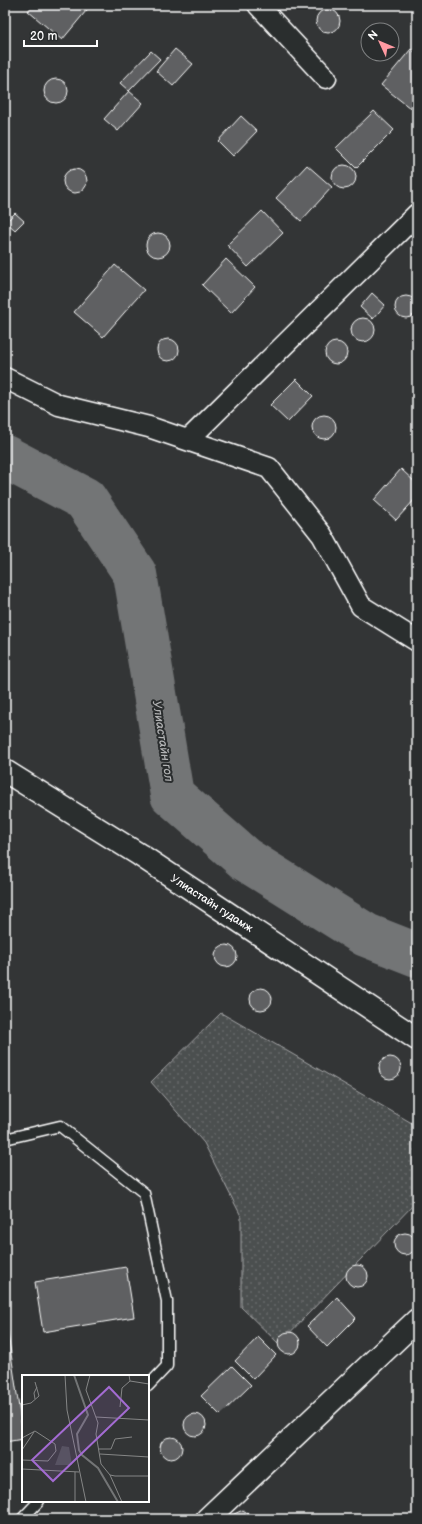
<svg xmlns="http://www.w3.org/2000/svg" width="422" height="1524" font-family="'Balsamiq Sans',sans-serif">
<defs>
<pattern id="green-dots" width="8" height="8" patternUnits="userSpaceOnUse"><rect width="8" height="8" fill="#4c4f50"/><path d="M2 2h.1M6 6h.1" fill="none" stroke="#67696a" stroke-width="1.8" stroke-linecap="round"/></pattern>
</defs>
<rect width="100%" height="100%" fill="#333536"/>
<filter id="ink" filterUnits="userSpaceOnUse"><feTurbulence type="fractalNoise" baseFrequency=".025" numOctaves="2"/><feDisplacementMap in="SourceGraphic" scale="8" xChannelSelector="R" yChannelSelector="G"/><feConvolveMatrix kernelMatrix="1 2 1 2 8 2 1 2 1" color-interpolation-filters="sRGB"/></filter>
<g filter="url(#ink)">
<path fill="url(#green-dots)" stroke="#a6a7a8" d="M221,1013L417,1126V1201L279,1344L241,1307V1216L204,1143L151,1082Z"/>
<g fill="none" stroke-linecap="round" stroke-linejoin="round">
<path stroke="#737576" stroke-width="44" d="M5,457L85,499L135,574L172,795L245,859L366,935L417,955"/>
</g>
<path fill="#5f6162" stroke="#fff" d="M33,5H91L62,40L28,11Z
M316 21a12 12 0 1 1 24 0a12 12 0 1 1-24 0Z
M175,49L193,64L173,86L156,71Z
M411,49L417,54V99L410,108L381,85Z
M151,51L160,59L129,91L120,83Z
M44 91a12 12 0 1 1 24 0a12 12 0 1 1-24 0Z
M129,91L143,103L118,131L104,119Z
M374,111L394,130L356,168L336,148Z
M241,116L257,131L233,156L218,141Z
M307,165L332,187L301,221L276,198Z
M332 177a12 12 0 1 1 24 0a12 12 0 1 1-24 0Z
M63 181a12 12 0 1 1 24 0a12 12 0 1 1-24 0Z
M262,211L283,233L248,267L227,245Z
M15,213L24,221L15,230L6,222Z
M146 245a12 12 0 1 1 24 0a12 12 0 1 1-24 0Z
M226,259L255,287L231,313L202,285Z
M115,265L144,290L103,337L74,312Z
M372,293L385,305L373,319L360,307Z
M395 307a11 11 0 1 1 22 0a11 11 0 1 1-22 0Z
M351 330a12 12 0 1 1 24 0a12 12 0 1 1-24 0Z
M157 350a11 11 0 1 1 22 0a11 11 0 1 1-22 0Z
M325 353a11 11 0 1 1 22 0a11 11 0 1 1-22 0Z
M296,379L313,396L288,422L270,405Z
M312 427a12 12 0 1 1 24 0a12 12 0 1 1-24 0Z
M401,469L417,484V497L396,520L374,500Z
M215 956a11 11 0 1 1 22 0a11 11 0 1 1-22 0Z
M250 999a11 11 0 1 1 22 0a11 11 0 1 1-22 0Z
M379 1068a11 11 0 1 1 22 0a11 11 0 1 1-22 0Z
M394 1244a11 11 0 1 1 22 0a11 11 0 1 1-22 0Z
M346 1276a11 11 0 1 1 22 0a11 11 0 1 1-22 0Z
M126,1267L134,1317L43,1332L35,1282Z
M337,1297L356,1318L327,1347L307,1326Z
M5,1313L23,1435V1439L5,1442Z
M278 1343a11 11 0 1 1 22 0a11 11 0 1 1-22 0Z
M258,1337L276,1355L253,1379L235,1361Z
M232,1366L251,1385L220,1415L201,1396Z
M184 1425a11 11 0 1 1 22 0a11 11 0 1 1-22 0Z
M160 1448a11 11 0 1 1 22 0a11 11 0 1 1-22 0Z
M243,1510L253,1517L249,1519H223Z"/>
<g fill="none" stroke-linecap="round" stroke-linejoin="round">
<g stroke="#fff" stroke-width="13">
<path id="service" d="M5,1139L60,1126L144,1193L167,1301V1366L148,1386
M22,1519L39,1501"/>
</g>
<g stroke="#fff" stroke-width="23">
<path id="minor" d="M258,5L326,78
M5,378L59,405L149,427L269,468L322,535L361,606L417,641
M189,439L417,214"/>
</g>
<g stroke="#fff" stroke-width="25">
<path id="tertiary" d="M207,1519L417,1320"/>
</g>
<g stroke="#fff" stroke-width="25">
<path id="secondary" d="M5,771L140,855L417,1039"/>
</g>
<use href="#service" stroke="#2a2d2e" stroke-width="10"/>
<use href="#minor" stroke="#2a2d2e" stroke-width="20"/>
<use href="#tertiary" stroke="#2a2d2e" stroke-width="22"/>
<use href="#secondary" stroke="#2a2d2e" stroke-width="22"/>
</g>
</g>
<g text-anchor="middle" stroke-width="4" stroke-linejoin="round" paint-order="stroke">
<g font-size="11" fill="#fff" stroke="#2a2d2e">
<text transform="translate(212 903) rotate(33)" y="4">Улиастайн гудамж</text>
</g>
<g font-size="12" font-style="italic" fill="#b2b3b4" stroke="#2a2d2e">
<text transform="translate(163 741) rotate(81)" y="4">Улиастайн гол</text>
</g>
</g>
<g transform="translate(22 1375)">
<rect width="127" height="127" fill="#333536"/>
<path d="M40,71L47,72L50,90H33Z" fill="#4c4f50"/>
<path fill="none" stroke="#737576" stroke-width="2" d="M52,0L66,40L55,59L57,75L60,80L76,93L96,127"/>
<path fill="none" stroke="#858686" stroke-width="1" d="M43,0L45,35L64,127M68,0L64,15L76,48L74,59L79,89L88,100L93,101H127M107,0L108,6L127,9M13,24L12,18L15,12M0,30L9,28L17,21L13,7M98,32L100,13L108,6M74,42L127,45M0,63L13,56L33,69L34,76L26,86L0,85M77,74H89L93,64L110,62M0,75L12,57M78,79L127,82M0,94L57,97M88,100L100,127M53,127V97"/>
<path fill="#a36bd2" fill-opacity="0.15" stroke="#a36bd2" stroke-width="2" d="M87,12L107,33L31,106L10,85Z"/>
<rect width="127" height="127" fill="none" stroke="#fff" stroke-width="2"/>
</g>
<rect width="422" height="1524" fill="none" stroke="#2a2d2e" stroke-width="20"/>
<rect x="10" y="10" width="402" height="1504" fill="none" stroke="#fff" stroke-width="1.5" filter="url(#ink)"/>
<g transform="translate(380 42) rotate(314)"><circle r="19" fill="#2a2d2e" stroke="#7f8182"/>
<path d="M0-3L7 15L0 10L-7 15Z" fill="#ff9aa2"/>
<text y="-6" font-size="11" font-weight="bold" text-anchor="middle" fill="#ffffff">N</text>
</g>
<path d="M24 40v6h73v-6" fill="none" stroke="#ffffff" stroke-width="2"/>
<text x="30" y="40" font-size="12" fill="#ffffff" stroke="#2a2d2e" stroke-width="3" paint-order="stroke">20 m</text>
</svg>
